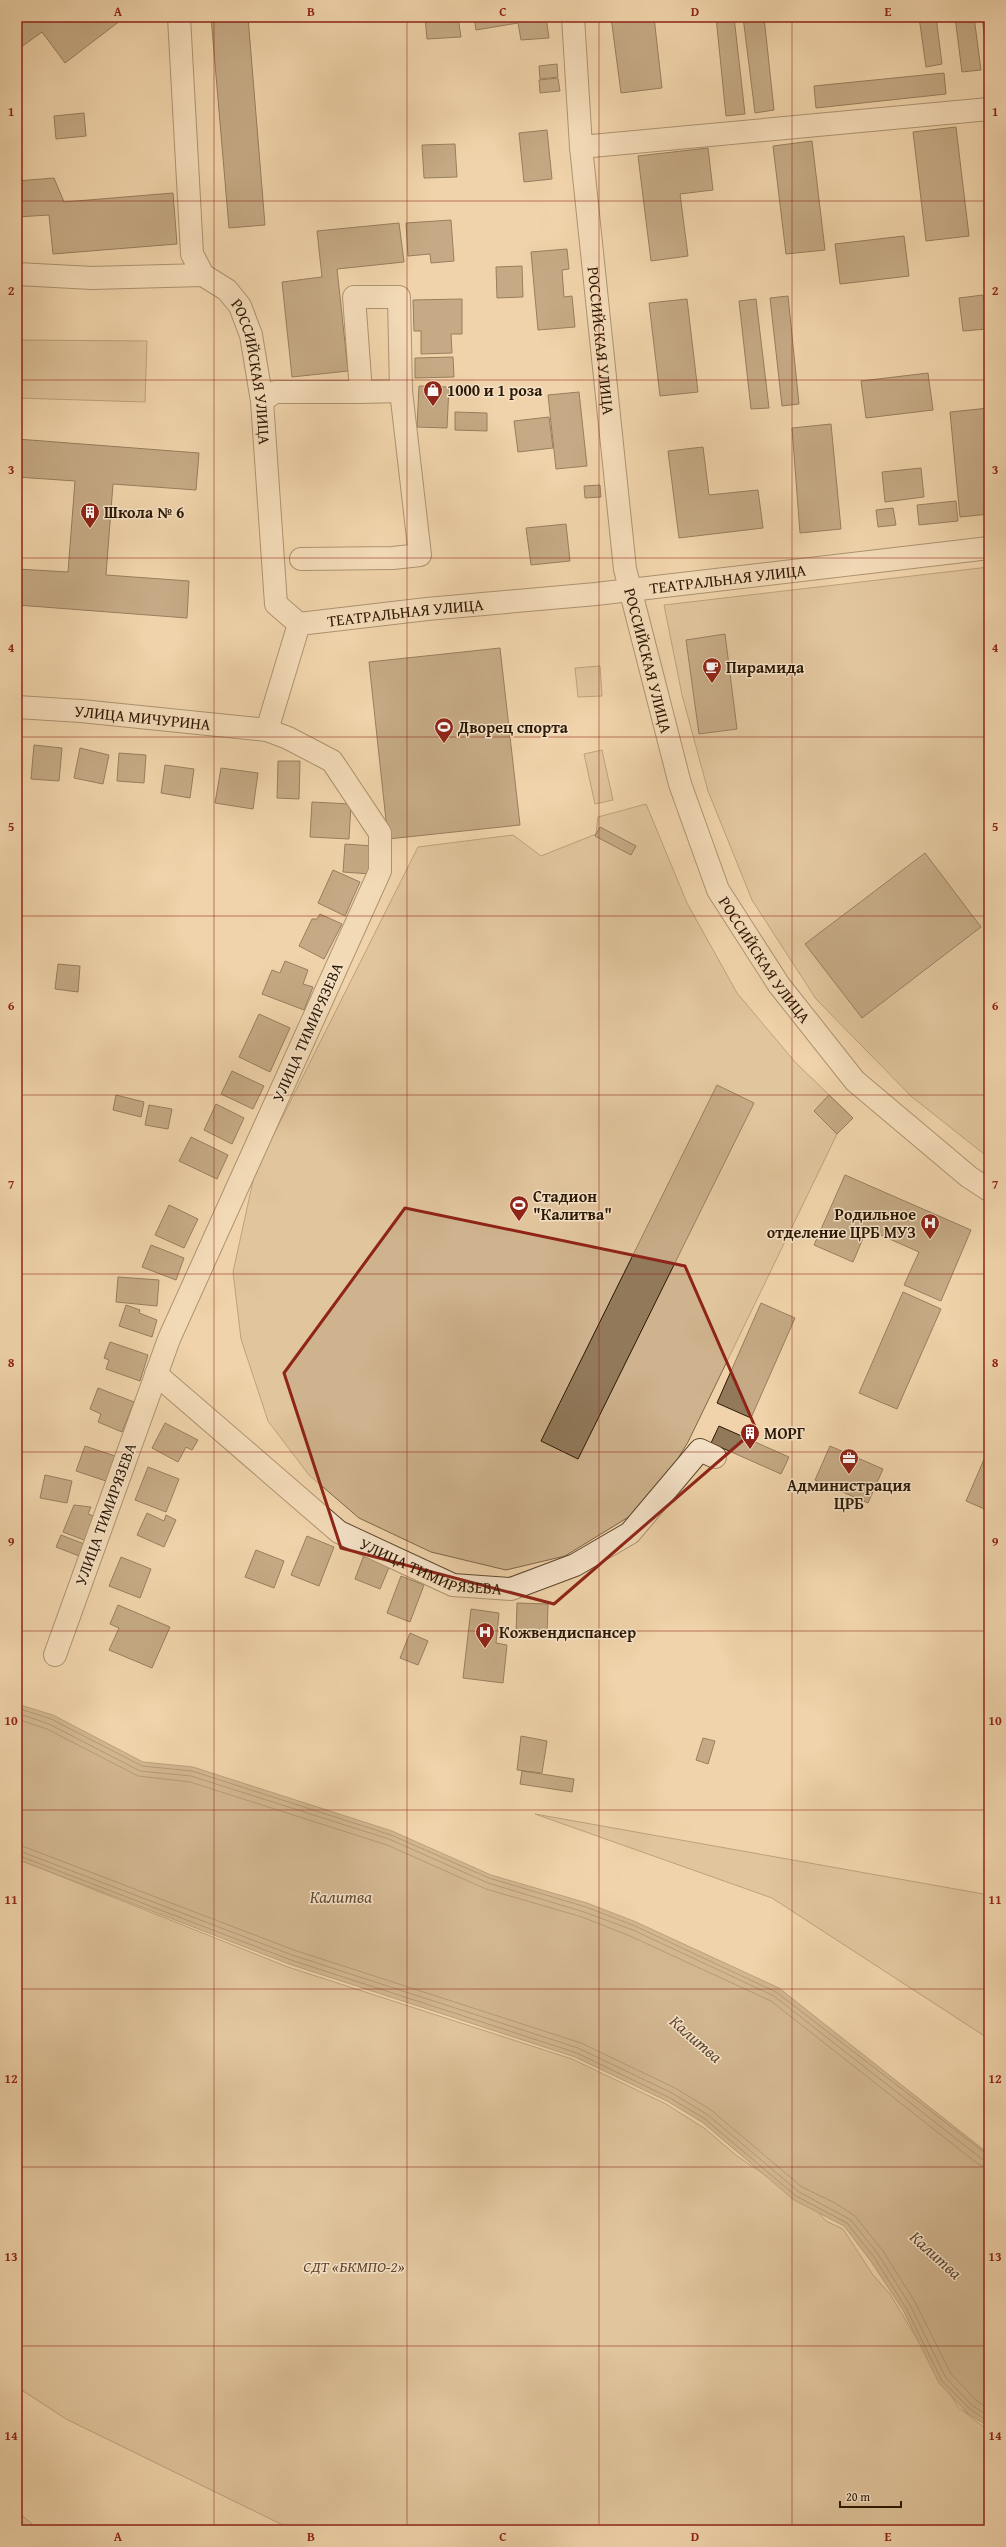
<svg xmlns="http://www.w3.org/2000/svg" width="1006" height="2547" font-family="'Gentium Book Plus',serif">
<rect width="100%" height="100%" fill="#f0d3aa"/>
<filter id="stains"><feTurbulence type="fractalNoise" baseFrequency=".005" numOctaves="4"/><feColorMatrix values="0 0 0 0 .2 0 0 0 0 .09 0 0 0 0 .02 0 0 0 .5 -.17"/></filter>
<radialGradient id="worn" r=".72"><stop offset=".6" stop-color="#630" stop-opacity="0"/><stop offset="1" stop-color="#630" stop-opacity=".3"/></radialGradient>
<path fill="#cfb38e" stroke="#7d6648" d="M17,340L147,341L145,402L17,398Z
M989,567V1158L912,1097L816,999L752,900L708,791L682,695L664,605Z
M600,666L602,696L578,697L575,668Z
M602,750L613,800L595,804L584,754Z
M646,804L687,903L737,993L795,1062L853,1118L837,1134L688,1442L666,1478L640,1510L565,1556L506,1570L431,1552L359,1518L309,1475L268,1421L241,1339L233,1272L255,1172L418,847L513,835L541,856L596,834L598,817Z
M535,1814L989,1895V2039L772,1898Z
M17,1859L288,1967L572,2059L666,2104L704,2128L737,2156L816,2210L826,2221L843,2229L873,2275L890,2294L958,2407L989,2431V2530H293L66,2419L17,2387Z
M17,2511L39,2530H24L17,2524Z"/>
<path fill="#ad9371" stroke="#796245" d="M17,1704L53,1715L143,1762L193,1767L392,1831L491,1875L587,1903L636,1922L779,1988L989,2154V2427L967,2413L939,2383L903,2310L870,2260L844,2226L794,2200L702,2122L667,2101L575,2057L289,1964L17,1859Z"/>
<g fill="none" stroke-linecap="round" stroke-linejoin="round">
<path stroke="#6c563a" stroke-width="1" d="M17,1708L51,1719L142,1766L192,1771L391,1835L489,1878L586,1907L635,1926L776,1992L989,2156
M17,1713L49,1724L140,1771L191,1776L389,1839L488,1883L584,1912L633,1930L774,1996L982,2159L989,2162
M17,1719L47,1729L138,1776L190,1782L387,1845L486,1889L582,1917L630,1936L771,2001L978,2164L989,2168
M17,1844L294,1950L581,2043L675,2088L711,2110L802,2187L835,2203L855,2216L883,2251L915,2302L951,2374L977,2401L989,2409
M17,1850L292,1955L578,2048L672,2093L708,2115L799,2192L851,2220L878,2254L910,2305L946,2378L973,2406L989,2416
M17,1855L291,1960L577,2053L670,2098L705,2119L796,2196L847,2223L874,2257L906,2308L942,2381L970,2409L989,2422"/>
</g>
<path fill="#91795a" stroke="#2b1803" d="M17,17H125L65,63L42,32L17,50Z
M211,17H248L265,225L229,228Z
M425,17H458L461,37L427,39Z
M474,17H546L549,38L521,40L518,23L476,30Z
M611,17H654L662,88L621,93Z
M716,17H734L745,114L726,116Z
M743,17H764L774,110L755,113Z
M919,17H936L942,64L926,67Z
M955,17H974L981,70L962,72Z
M982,17H989V65H988Z
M557,64L558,77L540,79L539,66Z
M944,73L946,94L816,108L814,86Z
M558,78L560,91L540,93L539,80Z
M84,113L86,136L56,139L54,116Z
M956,127L969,236L926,241L913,132Z
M547,130L552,179L524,182L519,133Z
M812,141L825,250L786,254L773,146Z
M455,144L457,177L424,178L422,145Z
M708,148L713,190L680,194L688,256L651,261L638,156Z
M54,178L64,202L173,193L177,244L53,254L49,215L17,217V181Z
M451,220L454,261L431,263L430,254L408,256L406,223Z
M399,223L404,262L337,269L348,371L292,377L282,282L322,277L317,231Z
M904,236L909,276L840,284L835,244Z
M567,249L569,269L562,270L564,297L572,296L575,327L538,330L531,252Z
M522,266L523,297L497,298L496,267Z
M989,280V313L984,281Z
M983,295L987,329L963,331L959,298Z
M788,296L799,404L782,406L770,298Z
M462,299V334H451L452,353L421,354V331H414L413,300Z
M687,299L698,392L660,396L649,303Z
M756,299L769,408L751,409L739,301Z
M453,357L454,377L415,378V358Z
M928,373L933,410L866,418L861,381Z
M419,386L449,387L447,428L417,427Z
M579,392L587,466L556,469L548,395Z
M989,408V514L960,517L950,412Z
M455,412L487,413V431L455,430Z
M549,417L553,448L518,452L514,421Z
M831,424L841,529L800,533L792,428Z
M17,439L199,453L196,490L113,484L106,575L189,581L187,618L17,605V569L68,572L75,481L17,477Z
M703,447L709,495L758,490L763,528L679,538L668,451Z
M921,468L924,497L885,502L882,472Z
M600,485L601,497L585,498L584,486Z
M956,501L958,521L919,525L917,505Z
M893,508L896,525L878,527L876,510Z
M566,524L570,561L531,565L526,528Z
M725,634L737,729L699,734L686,640Z
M500,648L520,825L388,839L369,662Z
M34,745L62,748L59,781L31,779Z
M80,748L109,755L103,784L74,778Z
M119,753L146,755L144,783L117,781Z
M278,761H300L299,799L277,798Z
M165,765L194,769L190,798L161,793Z
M221,768L258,773L253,809L215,803Z
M312,802L351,804L349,839L310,837Z
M600,827L636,846L631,855L595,836Z
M345,844L373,846L371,874L343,872Z
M925,853L981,927L862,1018L805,944Z
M333,870L360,882L345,916L318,903Z
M320,914L342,924L324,959L299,946L312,919H317Z
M285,961L308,970L303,984L313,987L304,1010L262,994L272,970L280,973Z
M58,964L80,966L78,992L55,989Z
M259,1014L290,1028L270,1072L239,1057Z
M232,1071L264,1086L253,1109L221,1094Z
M717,1085L754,1103L578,1459L541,1441Z
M116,1095L144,1102L141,1117L113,1110Z
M829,1095L853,1118L837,1134L814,1111Z
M216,1104L244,1118L232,1144L204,1130Z
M149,1105L172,1109L168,1129L145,1125Z
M191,1137L228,1155L217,1179L179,1161Z
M845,1175L971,1230L941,1301L904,1285L919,1252L867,1229L853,1262L814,1245Z
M169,1205L198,1219L184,1248L155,1235Z
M151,1245L184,1258L176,1280L142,1267Z
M118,1277L159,1280L157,1306L116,1302Z
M903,1292L941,1309L897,1409L859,1393Z
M761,1303L795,1318L751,1418L717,1403Z
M126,1305L140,1310L139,1313L157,1320L152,1337L119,1326Z
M110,1342L148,1355L140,1381L106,1369L109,1360L104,1358Z
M98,1388L134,1402L122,1432L98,1422L101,1414L90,1409Z
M165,1423L198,1440L192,1450L186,1447L178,1462L152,1448Z
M719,1426L789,1457L781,1474L711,1443Z
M85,1446L115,1456L106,1481L76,1471Z
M830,1446L883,1469L868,1503L815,1480Z
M985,1457L989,1459V1511L966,1501Z
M148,1467L179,1479L166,1512L135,1500Z
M45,1475L72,1481L67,1503L40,1498Z
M74,1505L91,1507L88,1514L99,1518L89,1542L63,1532Z
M147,1513L164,1521L166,1515L176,1520L164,1547L137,1535Z
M61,1535L92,1547L87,1559L56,1547Z
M307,1536L334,1547L319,1586L291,1575Z
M256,1550L284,1561L274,1588L245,1577Z
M364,1555L390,1565L380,1589L355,1579Z
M121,1557L151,1569L140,1598L109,1586Z
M401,1576L424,1585L410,1622L387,1613Z
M517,1603L548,1604L547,1635L516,1634Z
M118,1605L170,1627L152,1668L109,1650L119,1628L110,1624Z
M471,1609L499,1613L496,1643L507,1645L503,1683L463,1678Z
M410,1633L428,1641L418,1665L400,1658Z
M521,1736L547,1741L542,1773L517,1770Z
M703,1738L715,1741L708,1764L696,1760Z
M522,1771L574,1779L572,1792L520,1784Z"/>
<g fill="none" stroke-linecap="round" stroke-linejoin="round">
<g stroke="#5c472d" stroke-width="24">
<g id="minor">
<path d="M581,147L989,109"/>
<path d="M17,274L92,278L203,275"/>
<path d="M262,401L275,392H361L354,297H399L401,391L361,392"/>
<path d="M301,559L393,558L420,555L401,391"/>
<path id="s1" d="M17,707L81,711L267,730L288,738L332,761L380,833V871L169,1339L55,1655"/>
<path id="s2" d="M156,1374L339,1532L453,1585L511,1589L575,1565L630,1533L700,1450L715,1457"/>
</g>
</g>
<g stroke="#5c472d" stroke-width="24">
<g id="tertiary">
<path id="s3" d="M179,17L192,254L203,275L227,290L240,306L251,335L262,401L276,604L299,624L267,730"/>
<path id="s4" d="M573,17L581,147L625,569L680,784L718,890L779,985L855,1081L969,1177L989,1190"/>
<path id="s5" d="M299,624L427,609L596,594L989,548"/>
</g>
</g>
<use href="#minor" stroke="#f5e2c8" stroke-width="22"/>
<use href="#tertiary" stroke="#f5e2c8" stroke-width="22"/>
</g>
<path d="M0 0H1006V2547H0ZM405,1208L685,1266L756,1429L554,1604L341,1548L284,1373Z" fill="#f0d3aa" fill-opacity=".55" fill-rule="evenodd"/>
<path fill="none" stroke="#8f2418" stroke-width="3" stroke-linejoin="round" d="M405,1208L685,1266L756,1429L554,1604L341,1548L284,1373Z"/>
<path fill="none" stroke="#8f2418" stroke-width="1" stroke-opacity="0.55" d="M214,17V2530M407,17V2530M599,17V2530M792,17V2530M17,201H989M17,380H989M17,558H989M17,737H989M17,916H989M17,1095H989M17,1274H989M17,1452H989M17,1631H989M17,1810H989M17,1989H989M17,2167H989M17,2346H989"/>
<defs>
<g id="shop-pin" transform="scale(1)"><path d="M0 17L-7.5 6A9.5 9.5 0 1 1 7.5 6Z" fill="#8f2418" stroke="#f5e2c8"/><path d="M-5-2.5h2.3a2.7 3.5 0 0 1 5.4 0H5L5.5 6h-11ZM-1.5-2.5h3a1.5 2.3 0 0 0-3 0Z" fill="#fff"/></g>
<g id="building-pin" transform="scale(1)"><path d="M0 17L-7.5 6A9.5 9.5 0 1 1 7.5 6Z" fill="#8f2418" stroke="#f5e2c8"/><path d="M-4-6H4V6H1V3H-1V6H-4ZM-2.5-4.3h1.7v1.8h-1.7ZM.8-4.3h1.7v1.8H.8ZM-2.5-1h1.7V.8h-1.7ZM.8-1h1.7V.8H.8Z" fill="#fff"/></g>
<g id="cafe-pin" transform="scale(1)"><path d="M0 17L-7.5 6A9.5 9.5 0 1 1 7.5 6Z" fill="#8f2418" stroke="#f5e2c8"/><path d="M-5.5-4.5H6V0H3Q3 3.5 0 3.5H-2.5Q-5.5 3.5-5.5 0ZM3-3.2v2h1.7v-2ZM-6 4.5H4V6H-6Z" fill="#fff"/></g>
<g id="stadium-pin" transform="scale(1)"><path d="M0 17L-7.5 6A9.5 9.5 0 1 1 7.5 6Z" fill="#8f2418" stroke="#f5e2c8"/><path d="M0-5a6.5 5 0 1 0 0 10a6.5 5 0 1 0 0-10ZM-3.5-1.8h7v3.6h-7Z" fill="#fff"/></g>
<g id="hospital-pin" transform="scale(1)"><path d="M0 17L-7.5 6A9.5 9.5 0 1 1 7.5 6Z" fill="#8f2418" stroke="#f5e2c8"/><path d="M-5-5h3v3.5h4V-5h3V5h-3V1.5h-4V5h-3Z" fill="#fff"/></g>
<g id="office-pin" transform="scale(1)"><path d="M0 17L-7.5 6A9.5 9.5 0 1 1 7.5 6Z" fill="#8f2418" stroke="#f5e2c8"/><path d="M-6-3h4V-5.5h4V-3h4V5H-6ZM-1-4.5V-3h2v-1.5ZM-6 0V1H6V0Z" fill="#fff"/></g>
</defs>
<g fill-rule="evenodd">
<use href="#shop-pin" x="433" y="390"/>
<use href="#building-pin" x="90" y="512"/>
<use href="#cafe-pin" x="712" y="667"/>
<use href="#stadium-pin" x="444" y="727"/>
<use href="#stadium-pin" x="519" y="1205"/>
<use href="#hospital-pin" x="930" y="1223"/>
<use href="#building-pin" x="750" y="1433"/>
<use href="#office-pin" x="849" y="1458"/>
<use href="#hospital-pin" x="485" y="1632"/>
</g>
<g text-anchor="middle" stroke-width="3" stroke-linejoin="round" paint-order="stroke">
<g font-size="16" fill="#2b1803" stroke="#f5e2c8">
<text dy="6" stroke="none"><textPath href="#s4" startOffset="325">РОССИЙСКАЯ УЛИЦА</textPath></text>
<text dy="6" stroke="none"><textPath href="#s3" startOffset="377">РОССИЙСКАЯ УЛИЦА</textPath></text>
<text dy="6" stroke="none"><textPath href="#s5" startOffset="431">ТЕАТРАЛЬНАЯ УЛИЦА</textPath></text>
<text dy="6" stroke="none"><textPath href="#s5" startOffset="107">ТЕАТРАЛЬНАЯ УЛИЦА</textPath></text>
<text dy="6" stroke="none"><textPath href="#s4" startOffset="649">РОССИЙСКАЯ УЛИЦА</textPath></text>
<text dy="6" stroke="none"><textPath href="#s1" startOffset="126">УЛИЦА МИЧУРИНА</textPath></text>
<text dy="6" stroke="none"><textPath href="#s4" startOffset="973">РОССИЙСКАЯ УЛИЦА</textPath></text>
<text transform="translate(307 1032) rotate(-66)" y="6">УЛИЦА ТИМИРЯЗЕВА</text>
<text transform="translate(105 1514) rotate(-70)" y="6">УЛИЦА ТИМИРЯЗЕВА</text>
<text dy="6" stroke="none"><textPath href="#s2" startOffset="341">УЛИЦА ТИМИРЯЗЕВА</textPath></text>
</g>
<g font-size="16" font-weight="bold" fill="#2b1803" stroke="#f5e2c8" text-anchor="start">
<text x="447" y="396">1000 и 1 роза</text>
<text x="104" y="518">Школа № 6</text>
<text x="726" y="673">Пирамида</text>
<text x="458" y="733">Дворец спорта</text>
<text x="533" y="1202">Стадион<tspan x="533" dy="18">"Калитва"</tspan></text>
<text x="916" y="1220" text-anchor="end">Родильное<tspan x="916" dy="18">отделение ЦРБ МУЗ</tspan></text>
<text x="764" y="1439">МОРГ</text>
<text x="849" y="1491" text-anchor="middle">Администрация<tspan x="849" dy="18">ЦРБ</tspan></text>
<text x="499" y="1638">Кожвендиспансер</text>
</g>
<g font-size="16" font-style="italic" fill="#5c462d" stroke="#f5e2c8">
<text x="354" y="2272">СДТ «БКМПО-2»</text>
</g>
<g font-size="17" font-style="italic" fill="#5f492f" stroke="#f5e2c8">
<text x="341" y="1903">Калитва</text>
<text transform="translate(696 2039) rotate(41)" y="6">Калитва</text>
<text transform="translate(936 2255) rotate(42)" y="6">Калитва</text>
</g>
</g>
<rect width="1006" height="2547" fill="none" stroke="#f0d3aa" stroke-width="44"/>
<path d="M840 2501v6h61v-6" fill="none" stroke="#2b1803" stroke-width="2"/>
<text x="846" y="2501" font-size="12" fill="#2b1803" stroke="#f5e2c8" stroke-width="3" paint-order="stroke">20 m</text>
<rect x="22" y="22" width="962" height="2503" fill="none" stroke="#8f2418" stroke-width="1.5"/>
<g font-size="13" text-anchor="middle" font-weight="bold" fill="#8f2418">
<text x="118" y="16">A</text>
<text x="311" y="16">B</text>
<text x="503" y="16">C</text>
<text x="695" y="16">D</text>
<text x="888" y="16">E</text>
<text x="11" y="116">1</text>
<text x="995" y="116">1</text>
<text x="11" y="295">2</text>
<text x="995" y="295">2</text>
<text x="11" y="474">3</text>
<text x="995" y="474">3</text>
<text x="11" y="652">4</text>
<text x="995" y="652">4</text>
<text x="11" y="831">5</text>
<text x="995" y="831">5</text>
<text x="11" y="1010">6</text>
<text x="995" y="1010">6</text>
<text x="11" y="1189">7</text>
<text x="995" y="1189">7</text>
<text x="11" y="1367">8</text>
<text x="995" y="1367">8</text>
<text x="11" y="1546">9</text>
<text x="995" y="1546">9</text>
<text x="11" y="1725">10</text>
<text x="995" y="1725">10</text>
<text x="11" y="1904">11</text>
<text x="995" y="1904">11</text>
<text x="11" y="2083">12</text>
<text x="995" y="2083">12</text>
<text x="11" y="2261">13</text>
<text x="995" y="2261">13</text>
<text x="11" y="2440">14</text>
<text x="995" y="2440">14</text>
<text x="118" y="2541">A</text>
<text x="311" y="2541">B</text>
<text x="503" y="2541">C</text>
<text x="695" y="2541">D</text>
<text x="888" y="2541">E</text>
</g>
<rect width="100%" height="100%" filter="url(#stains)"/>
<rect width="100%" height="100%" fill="url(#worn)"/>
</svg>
